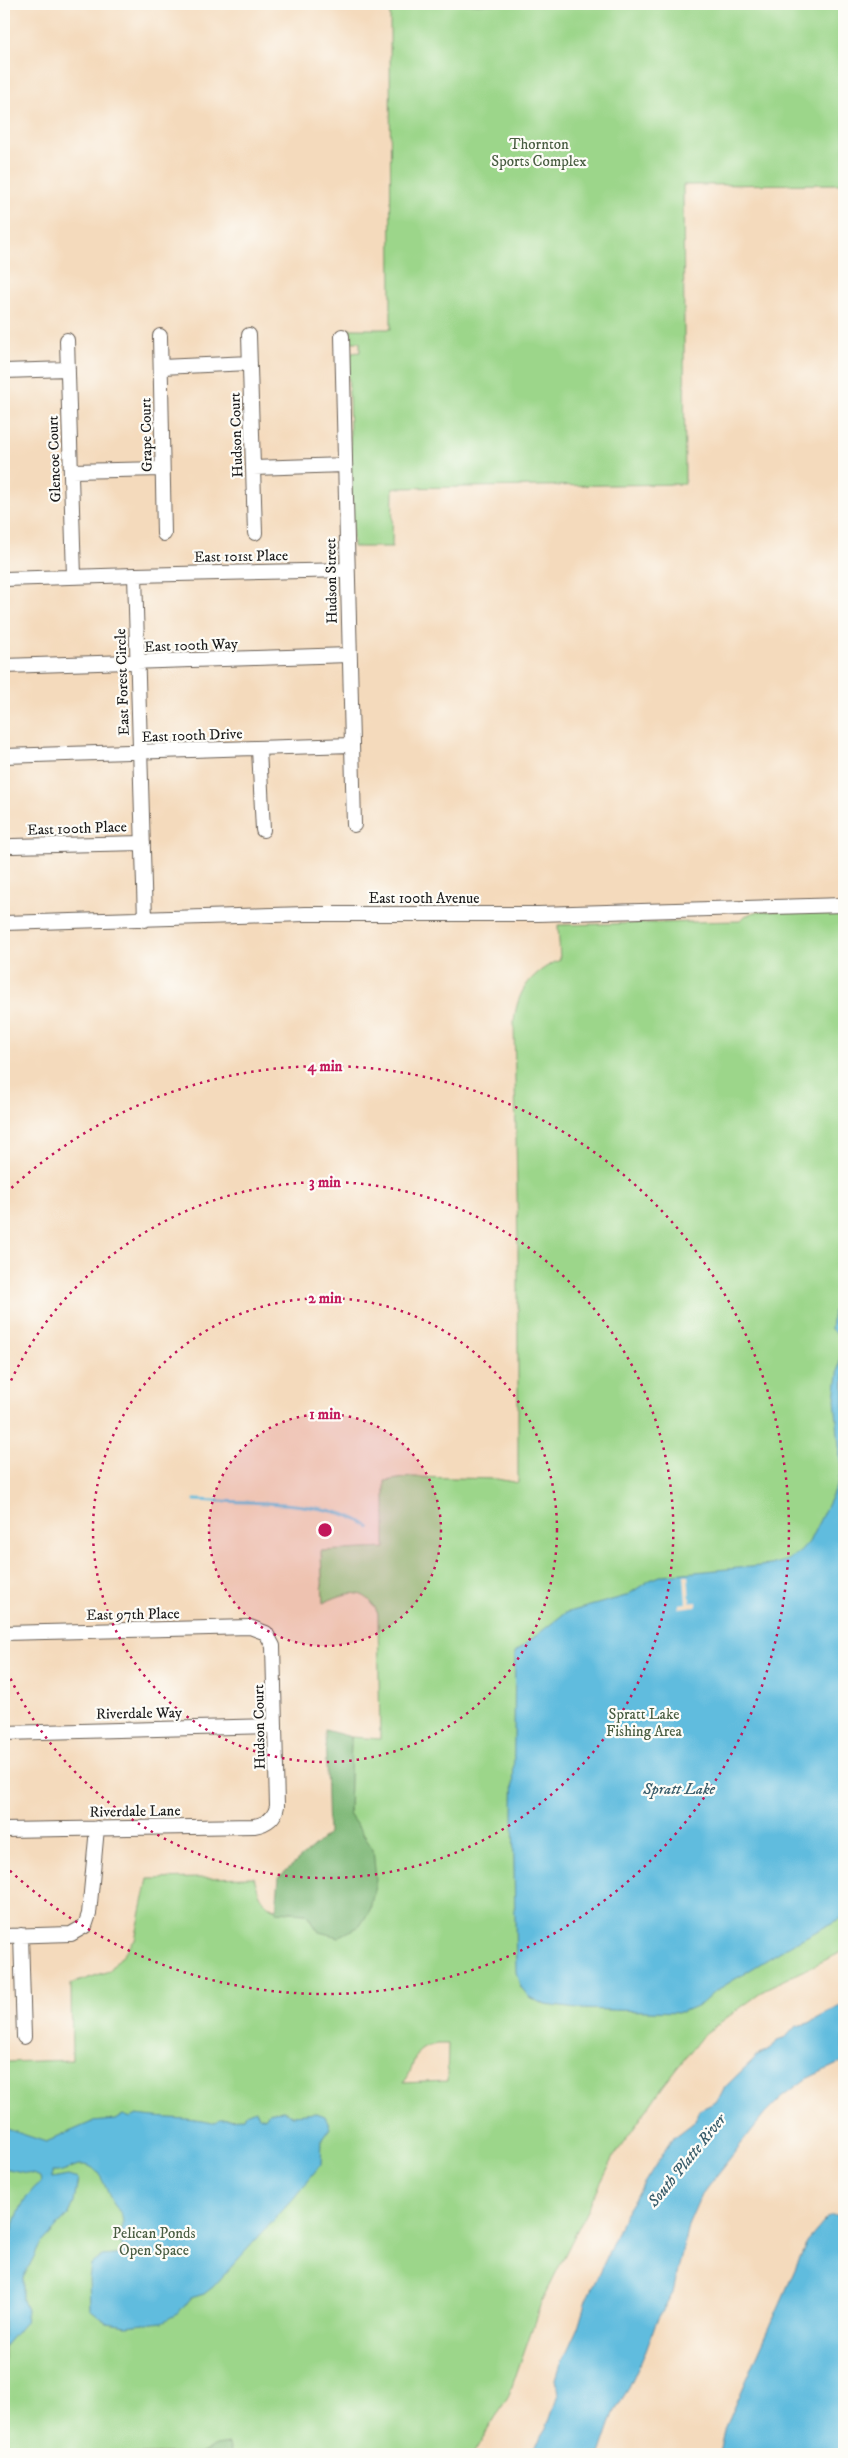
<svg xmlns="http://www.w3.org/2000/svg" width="848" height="2458" font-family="'IM FELL DW Pica',serif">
<rect width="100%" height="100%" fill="#fdfcf7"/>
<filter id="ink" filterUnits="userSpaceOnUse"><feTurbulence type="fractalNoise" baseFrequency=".02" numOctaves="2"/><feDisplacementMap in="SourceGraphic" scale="10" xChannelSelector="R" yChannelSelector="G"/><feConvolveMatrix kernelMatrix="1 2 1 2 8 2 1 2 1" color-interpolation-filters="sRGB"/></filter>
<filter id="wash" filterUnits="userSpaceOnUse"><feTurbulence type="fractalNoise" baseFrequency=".0096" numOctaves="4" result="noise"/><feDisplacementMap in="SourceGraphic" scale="20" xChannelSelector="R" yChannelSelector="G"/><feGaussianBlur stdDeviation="1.12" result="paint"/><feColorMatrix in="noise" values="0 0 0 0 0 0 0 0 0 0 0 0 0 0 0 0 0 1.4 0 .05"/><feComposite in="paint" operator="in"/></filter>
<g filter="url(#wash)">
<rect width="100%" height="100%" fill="#f4dabc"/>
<path fill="#9cd68a" stroke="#5c7953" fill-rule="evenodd" d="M390,4H844V184L683,185L685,484L393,488L392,547H353L348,360L352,353L360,352V342H349V329H391Z
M844,909V1951L769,1987L703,2035L664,2085L613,2158L541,2303L509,2395L473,2454H4V2062L72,2060L71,1984L109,1971L135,1940L148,1879L254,1877C263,1911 273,1911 306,1913L319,1932L366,1837L354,1825L349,1814L351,1737L380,1739L378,1614C366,1585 346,1592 323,1603L321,1551L385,1548V1481L411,1477L497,1479L518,1483V1247L514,1022C517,991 531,972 560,960L558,925L740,921L745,916L754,912ZM437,2044H448L447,2081L403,2083C419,2066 406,2050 437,2044Z"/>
<path fill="#7db776" stroke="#4c6a49" d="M325,1730L351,1737L349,1814L373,1849L376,1880L370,1910L360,1926L338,1937L319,1932L306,1913L276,1911L279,1877L328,1834Z
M229,2444L231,2454H200L216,2446Z"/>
<path fill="#61bcde" stroke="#3e6c7d" d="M844,1307V1917L794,1943L714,1992L701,2004L682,2012L577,2009L545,2005L529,1997L520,1986L516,1972L513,1815L515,1652L565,1613L626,1596L650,1580L663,1575L771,1565L788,1560L800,1552L809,1542L838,1483L841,1470L835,1399L842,1342L838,1335L831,1329L833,1311Z
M844,2004V2061L806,2079L782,2097L764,2115L701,2195L688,2225L673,2293L656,2323L646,2351L629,2388L615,2410L600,2454H530L546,2429L558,2395L556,2379L560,2366L578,2327L586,2300L606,2259L624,2215L672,2139L693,2123L699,2110L712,2104L720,2097L725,2087L756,2057L771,2049L777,2040L786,2037L796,2026L809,2023Z
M255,2110L259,2116L265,2118L269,2112L283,2111L292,2115L317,2113L325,2116L330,2128L322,2139L321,2164L293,2199L213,2287L204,2294L191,2298L179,2313L162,2322L127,2326L107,2323L90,2309L89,2279L91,2264L102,2256L124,2254L119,2236C123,2229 124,2225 122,2217C120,2210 115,2207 112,2201C106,2191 102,2171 89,2166C76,2161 65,2174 52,2172V2179L68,2176L78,2179L74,2203L69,2214L40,2245L23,2278V2300L27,2310L25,2322L4,2347C4,2299 0,2213 41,2182L40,2177L36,2175L4,2168V2128L46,2142L92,2122L115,2120L123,2115L131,2118L137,2115C162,2119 188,2117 213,2123L220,2119L244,2118L246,2114Z
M830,2215H844V2454H720L725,2429L807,2242Z"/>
<path fill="#f4dabc" d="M684,1575H688L690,1602H697V1606L679,1608V1604L686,1603Z"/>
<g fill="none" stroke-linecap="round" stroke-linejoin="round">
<path stroke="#61bcde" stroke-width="3" d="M195,1500C239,1503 338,1499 370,1528"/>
</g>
</g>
<g filter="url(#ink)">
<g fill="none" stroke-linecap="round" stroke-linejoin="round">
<g stroke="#685e54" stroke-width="16">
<path id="minor" d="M249,335L255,533
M160,336L164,534
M342,336L354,825
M67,340L74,577
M161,367L250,363
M4,371L68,369
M253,468L345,465
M71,471L162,469
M135,575L347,570
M4,579L135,575L145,920
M4,666L349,655
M259,749L263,830
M4,756L352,745
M12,846L143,843
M4,923L306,914H538L844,905
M4,1633L250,1627L266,1633L273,1646L277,1806C275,1818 266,1824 254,1826L4,1830
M4,1733L275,1726
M21,1935L24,2037
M4,1936L71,1934L85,1926L89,1914L97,1828"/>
</g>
<use href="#minor" stroke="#fff" stroke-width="14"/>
</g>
</g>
<circle cx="325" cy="1530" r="116" fill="#c2185b" fill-opacity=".12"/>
<g fill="none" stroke="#c2185b" stroke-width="2.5" stroke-dasharray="2.5 5">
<circle cx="325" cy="1530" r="116"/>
<circle cx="325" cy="1530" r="232"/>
<path d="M5 1394A348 348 0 1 1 5 1666"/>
<path d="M6 1193A464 464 0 1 1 6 1867"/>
</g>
<g text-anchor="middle" stroke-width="4.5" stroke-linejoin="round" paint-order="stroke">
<g font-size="15" fill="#495d42" stroke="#fdfcf7">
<text x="539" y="149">Thornton<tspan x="539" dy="17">Sports Complex</tspan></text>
<text x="644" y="1719">Spratt Lake<tspan x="644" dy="17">Fishing Area</tspan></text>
<text x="154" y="2238">Pelican Ponds<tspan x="154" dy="17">Open Space</tspan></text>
</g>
<g font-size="15" fill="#1c1c1c" stroke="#fdfcf7">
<text transform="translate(146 435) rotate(-91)" y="5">Grape Court</text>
<text transform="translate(236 435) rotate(-92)" y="5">Hudson Court</text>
<text transform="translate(54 459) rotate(-92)" y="5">Glencoe Court</text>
<text transform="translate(241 556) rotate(-1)" y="5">East 101st Place</text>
<text transform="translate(331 581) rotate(-91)" y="5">Hudson Street</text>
<text transform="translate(191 645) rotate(-2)" y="5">East 100th Way</text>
<text transform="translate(122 682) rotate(-92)" y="5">East Forest Circle</text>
<text transform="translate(192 735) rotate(-2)" y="5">East 100th Drive</text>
<text transform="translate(77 828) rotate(-2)" y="5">East 100th Place</text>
<text x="424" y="903">East 100th Avenue</text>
<text transform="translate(133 1614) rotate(-1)" y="5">East 97th Place</text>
<text transform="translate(139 1713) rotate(-1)" y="5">Riverdale Way</text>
<text transform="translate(259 1727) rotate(-91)" y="5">Hudson Court</text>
<text transform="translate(135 1811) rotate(-1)" y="5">Riverdale Lane</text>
</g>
<g font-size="16" font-style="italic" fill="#385c6a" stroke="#fdfcf7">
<text x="679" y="1794">Spratt Lake</text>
<text transform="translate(686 2160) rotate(-51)" y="6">South Platte River</text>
</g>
</g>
<circle cx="325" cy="1530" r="8" fill="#c2185b" stroke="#fdfcf7" stroke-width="2.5"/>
<g font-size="15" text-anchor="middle" font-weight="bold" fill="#c2185b" stroke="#fdfcf7" stroke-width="4.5" stroke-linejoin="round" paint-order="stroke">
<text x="325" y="1071">4 min</text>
<text x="325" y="1187">3 min</text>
<text x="325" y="1303">2 min</text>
<text x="325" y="1419">1 min</text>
</g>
<rect width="848" height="2458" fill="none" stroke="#fdfcf7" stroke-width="20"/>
</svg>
